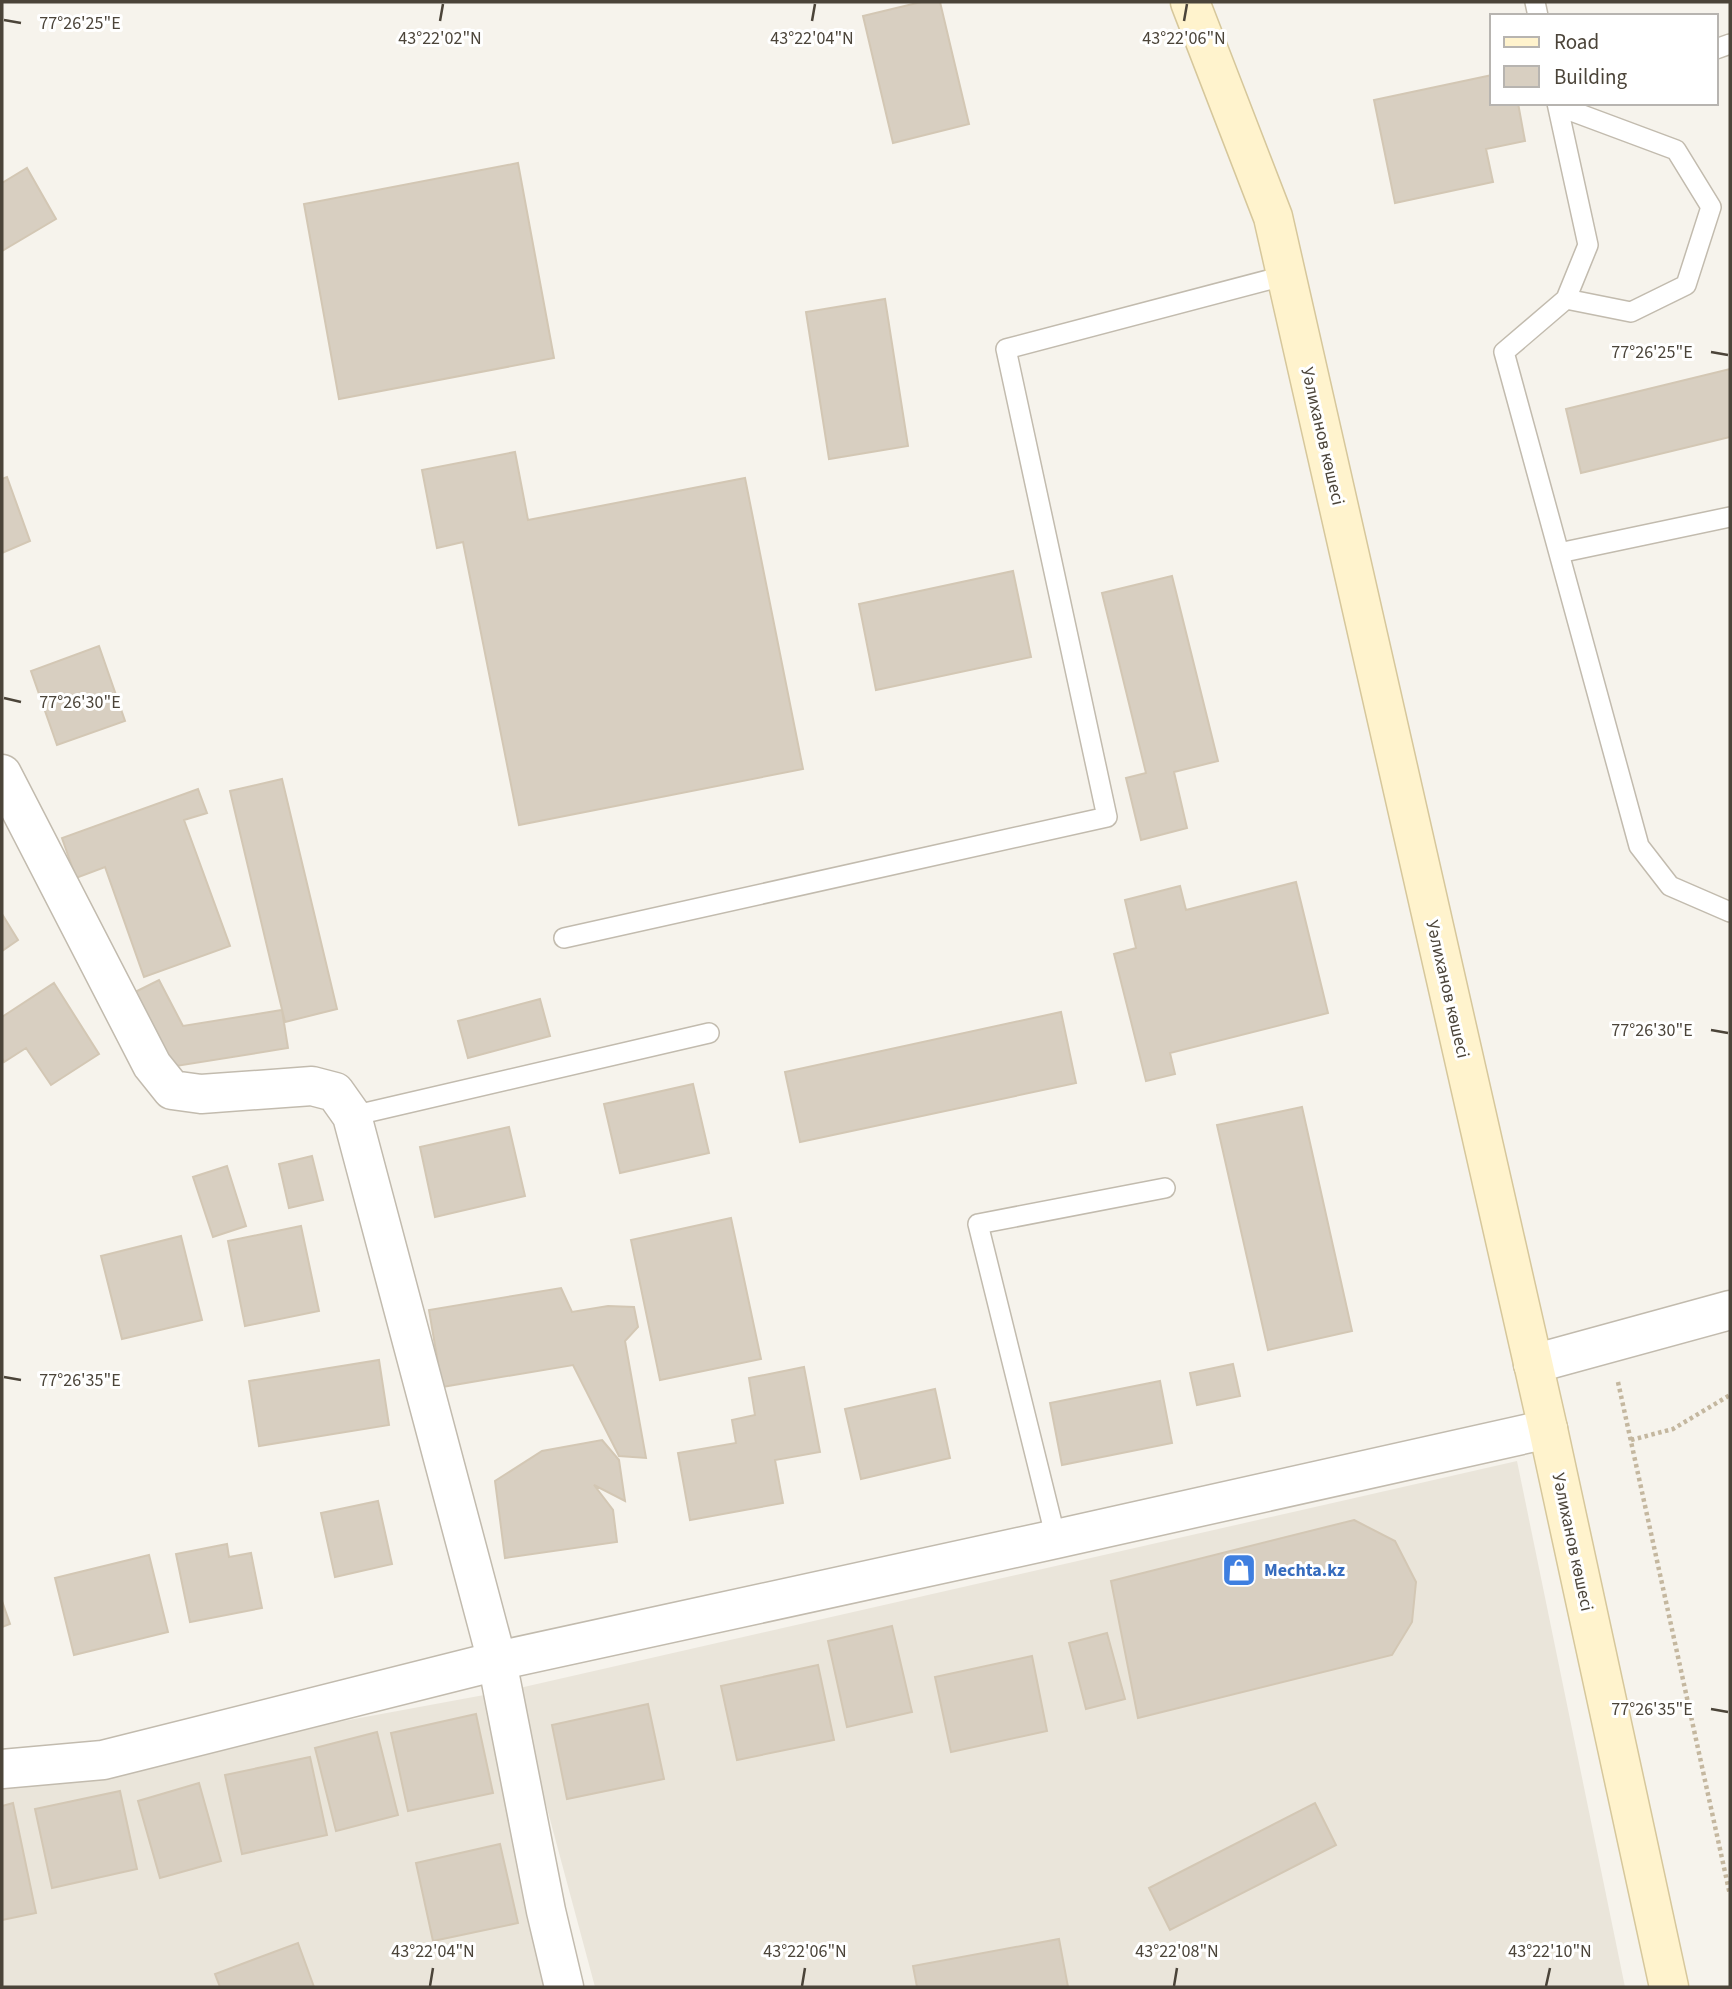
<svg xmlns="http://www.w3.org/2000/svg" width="1732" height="1989" font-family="'Source Sans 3',sans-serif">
<rect width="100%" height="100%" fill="#f6f3ec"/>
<path fill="#eae5da" d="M1517,1461L1625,1987H595L515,1689Z
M495,1693L576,1987H2V1784Z"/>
<path fill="#d8cfc1" stroke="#d3c7b4" stroke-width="2" d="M921,2H940L969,124L893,143L863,16Z
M1492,75V103H1518L1525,141L1486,149L1493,182L1395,203L1374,100Z
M518,163L554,358L339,399L304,204Z
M27,168L56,219L2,251V183Z
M885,299L908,446L829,459L806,312Z
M1730,369V437L1581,473L1566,409Z
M515,452L528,520L745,478L803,769L519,825L463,542L437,548L422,470Z
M7,477L30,541L2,553V479Z
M1013,571L1031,657L876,690L859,604Z
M1172,576L1218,761L1174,772L1187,828L1141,840L1126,778L1146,773L1102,593Z
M99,646L125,721L57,745L31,671Z
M282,779L337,1009L285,1022L230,791Z
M198,789L207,813L184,820L230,946L144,977L105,867L76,878L62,838Z
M1296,882L1328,1013L1170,1053L1175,1074L1146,1081L1114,954L1136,948L1125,900L1180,886L1186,910Z
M2,914L18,940L2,951Z
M159,980L183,1026L282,1010L288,1048L170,1067L133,993Z
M54,983L99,1054L51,1085L26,1048L4,1062L2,1058V1017Z
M540,999L550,1036L468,1058L458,1021Z
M1061,1012L1076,1083L800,1142L785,1072Z
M693,1084L709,1153L620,1173L604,1104Z
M1302,1107L1352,1331L1268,1350L1217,1125Z
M509,1127L525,1196L435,1217L420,1147Z
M312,1156L323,1200L289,1208L279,1164Z
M227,1166L246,1226L213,1237L193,1177Z
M731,1218L761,1359L660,1380L631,1240Z
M301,1226L319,1311L245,1326L228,1241Z
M181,1236L202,1320L122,1339L101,1256Z
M561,1288L572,1312L608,1306L634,1307L638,1327L625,1341L646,1458L619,1456L573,1365L442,1387L429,1310Z
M379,1360L389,1425L259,1446L249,1381Z
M1233,1364L1240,1396L1197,1405L1190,1373Z
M804,1367L820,1452L775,1460L783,1503L690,1520L678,1453L736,1443L732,1420L755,1415L749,1378Z
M1160,1381L1172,1443L1062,1465L1050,1403Z
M935,1389L950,1458L861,1479L845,1409Z
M602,1440L619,1460L625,1501L594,1485L613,1510L617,1542L505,1558L495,1481L542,1451Z
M378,1501L392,1564L335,1577L321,1513Z
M1354,1520L1395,1541L1416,1582L1412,1622L1392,1655L1138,1718L1111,1581Z
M227,1544L229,1557L251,1553L262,1608L190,1622L176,1554Z
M149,1555L168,1632L74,1655L55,1578Z
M2,1601L10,1624L2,1627Z
M892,1626L912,1712L847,1727L828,1641Z
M1107,1633L1125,1699L1086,1709L1069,1643Z
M1032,1656L1047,1731L951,1752L935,1677Z
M818,1665L834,1740L737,1760L721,1686Z
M648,1704L664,1779L567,1799L552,1725Z
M476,1714L493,1793L408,1811L391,1733Z
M377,1732L398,1815L336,1831L315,1748Z
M310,1757L327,1835L242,1854L225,1775Z
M199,1783L221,1861L160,1878L138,1801Z
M120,1791L137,1869L52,1888L35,1809Z
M13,1803L36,1913L2,1920V1806Z
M1315,1803L1336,1845L1170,1930L1149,1888Z
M500,1844L518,1923L433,1941L416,1863Z
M1059,1939L1068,1987H917L913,1966Z
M298,1943L314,1987H220L215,1974Z"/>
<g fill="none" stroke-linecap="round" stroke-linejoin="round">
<g stroke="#c2bbae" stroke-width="22">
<path id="service" d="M1535,2L1538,16
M1716,49L1730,44
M1557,103L1588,245L1566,299L1504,352L1639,846L1670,886L1730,912
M1558,106L1676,150L1711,207L1686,285L1631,312L1566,299
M1559,553L1730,517
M564,938L1107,817L1006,349L1287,275
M352,1116L709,1033
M1056,1539L978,1224L1165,1188"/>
</g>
<g stroke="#c2bbae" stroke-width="41">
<path id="minor" d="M2,774L152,1065L172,1090L201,1094L312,1086L335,1092L352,1116L497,1661L546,1911L564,1987
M1533,1364L1730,1310"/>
</g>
<g stroke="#c2bbae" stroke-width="41">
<path id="tertiary" d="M2,1769L103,1760L497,1661L1056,1539L1548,1429"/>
</g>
<g stroke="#d6c79b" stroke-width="41">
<path id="secondary" d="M1190,2L1273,217L1548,1429L1669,1987"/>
</g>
<path stroke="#c4b79f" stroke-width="4.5" stroke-dasharray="3.5 3.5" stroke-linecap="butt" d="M1618,1382L1730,1895
M1631,1440L1673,1429L1730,1395"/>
<use href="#service" stroke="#fff" stroke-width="19"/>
<use href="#minor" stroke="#fff" stroke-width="38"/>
<use href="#tertiary" stroke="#fff" stroke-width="38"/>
<use href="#secondary" stroke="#fff3cd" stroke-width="38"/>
</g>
<path fill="none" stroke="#4b4439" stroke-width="2.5" d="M4,20L21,23M440,21L443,4M812,21L815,4M1184,21L1187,4M1711,352L1728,355M4,698L21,702M1711,1030L1728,1033M4,1377L21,1380M1711,1709L1728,1712M430,1986L433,1968M802,1986L805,1968M1174,1986L1177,1968M1546,1986L1550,1968"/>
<defs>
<g id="shop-square" transform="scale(1.75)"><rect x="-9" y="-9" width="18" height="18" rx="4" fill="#3f7fe0" stroke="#fff"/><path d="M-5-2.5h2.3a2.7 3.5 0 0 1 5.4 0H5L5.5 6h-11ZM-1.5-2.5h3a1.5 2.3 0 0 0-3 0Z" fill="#fff"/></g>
</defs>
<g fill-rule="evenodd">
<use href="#shop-square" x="1239" y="1570"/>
</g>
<g text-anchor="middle" stroke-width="6" stroke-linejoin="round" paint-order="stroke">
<g font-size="18" fill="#4b4439" stroke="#fff">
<text transform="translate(1323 436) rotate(77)" y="6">Уәлиханов көшесі</text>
<text transform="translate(1448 989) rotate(77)" y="6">Уәлиханов көшесі</text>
<text transform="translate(1573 1542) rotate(78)" y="6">Уәлиханов көшесі</text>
</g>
<g font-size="18" font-weight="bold" fill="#366cbe" stroke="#fff" text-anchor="start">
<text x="1264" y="1576">Mechta.kz</text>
</g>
</g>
<g font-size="18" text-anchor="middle" fill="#4b4439" stroke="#fff" stroke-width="6" stroke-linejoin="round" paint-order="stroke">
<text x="80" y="29">77°26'25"E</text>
<text x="440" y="44">43°22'02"N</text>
<text x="812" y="44">43°22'04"N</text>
<text x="1184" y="44">43°22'06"N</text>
<text x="1652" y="358">77°26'25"E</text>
<text x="80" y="708">77°26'30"E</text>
<text x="1652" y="1036">77°26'30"E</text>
<text x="80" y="1386">77°26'35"E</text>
<text x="1652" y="1715">77°26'35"E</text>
<text x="433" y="1957">43°22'04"N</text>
<text x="805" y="1957">43°22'06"N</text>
<text x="1177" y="1957">43°22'08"N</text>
<text x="1550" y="1957">43°22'10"N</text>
</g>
<rect width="1732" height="1989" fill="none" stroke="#4b4439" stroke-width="7"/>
<rect x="1490" y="14" width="228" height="91" fill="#ffffff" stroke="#b7b4b0" stroke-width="2"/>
<rect x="1504" y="37" width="35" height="10" fill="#fff3cd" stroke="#b7b4b0" stroke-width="2"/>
<text x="1554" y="49" font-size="21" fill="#4b4439">Road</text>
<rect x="1504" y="66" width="35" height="21" fill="#d8cfc1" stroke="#b7b4b0" stroke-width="2"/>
<text x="1554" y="84" font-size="21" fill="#4b4439">Building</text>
</svg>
